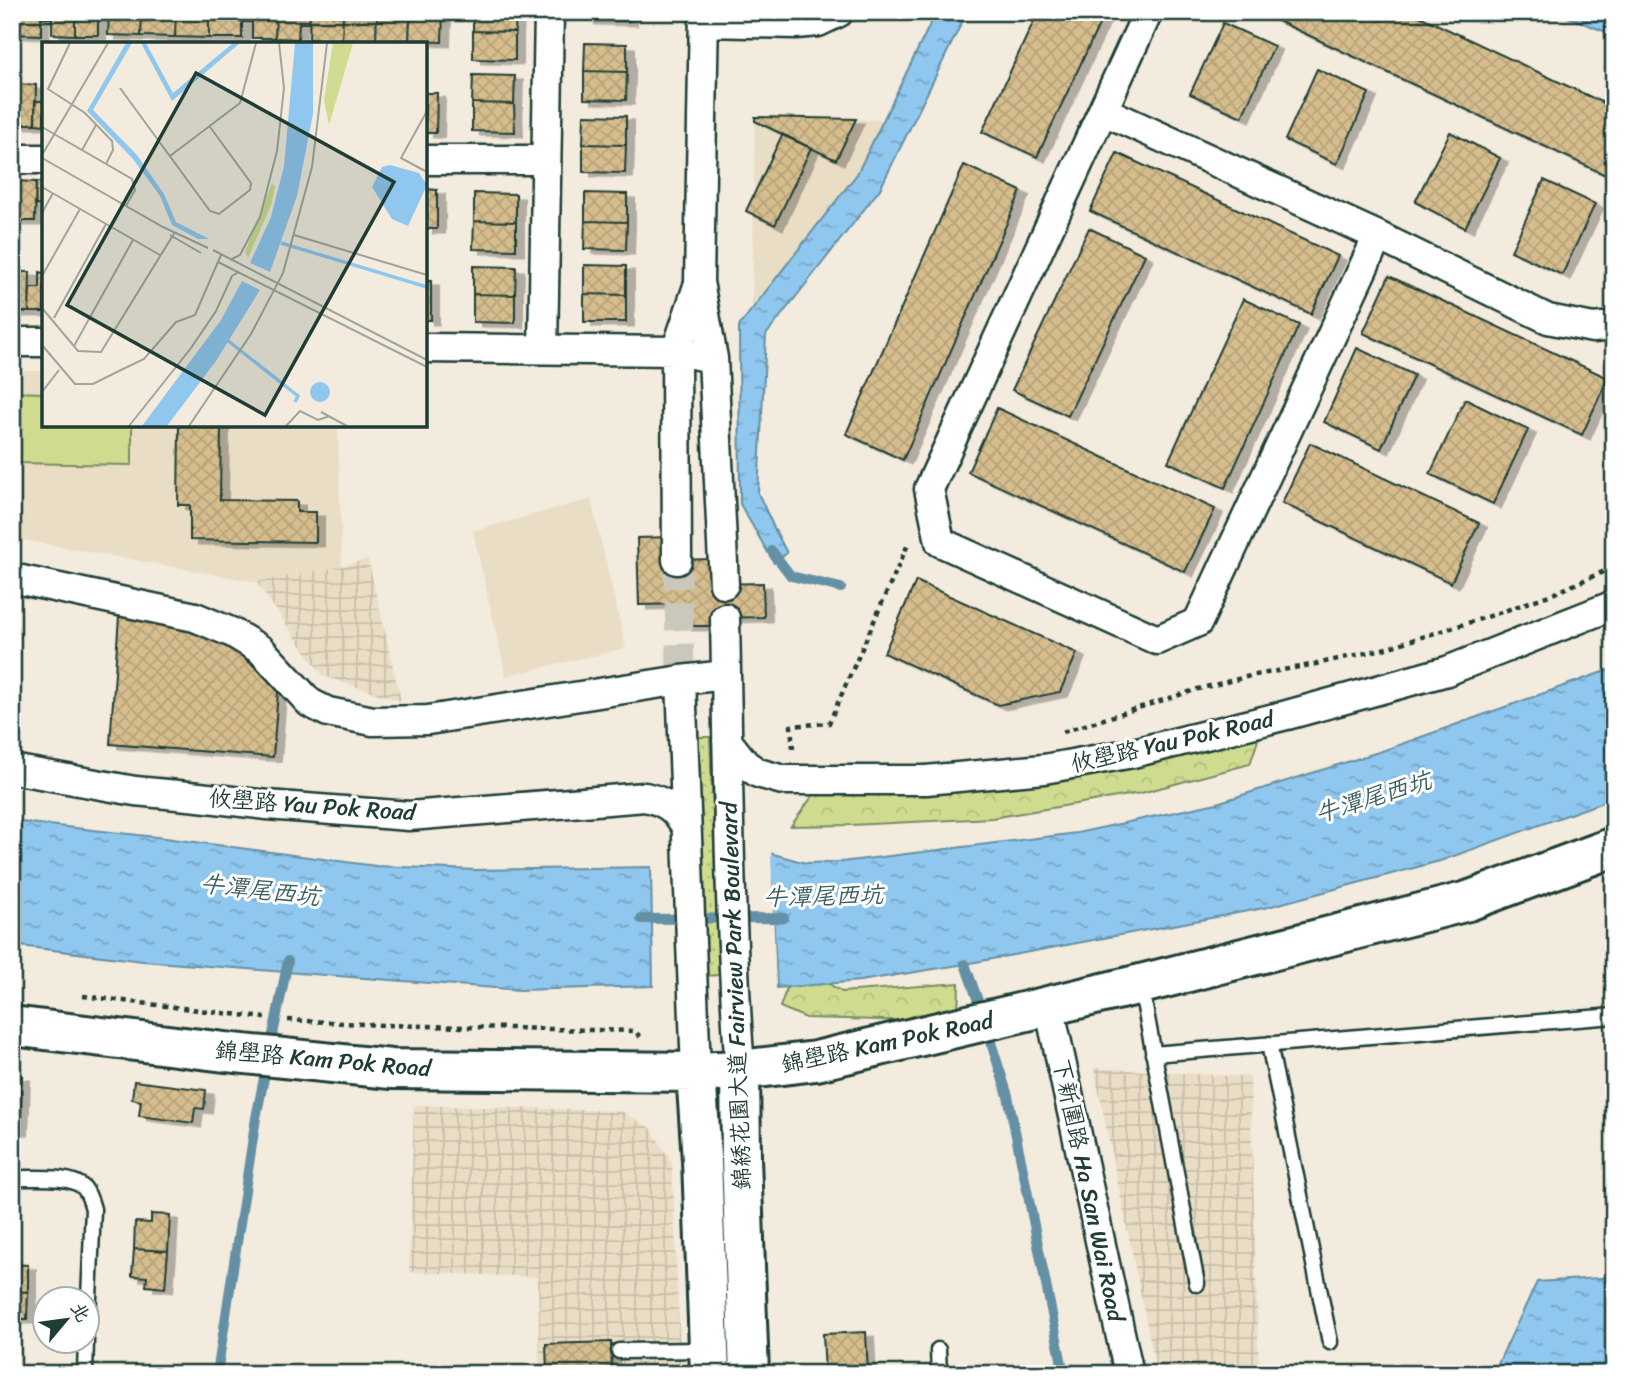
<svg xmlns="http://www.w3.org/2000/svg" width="1626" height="1386" font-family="Sriracha,'LXGW WenKai TC',sans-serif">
<defs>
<pattern id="industrial-grid" width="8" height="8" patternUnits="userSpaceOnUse" patternTransform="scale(1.75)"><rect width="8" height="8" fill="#eaddc5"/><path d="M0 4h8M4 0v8" fill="none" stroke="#c8bfaa"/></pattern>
<pattern id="grass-dots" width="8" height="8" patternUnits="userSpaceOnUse" patternTransform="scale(1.75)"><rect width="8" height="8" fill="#cfdc90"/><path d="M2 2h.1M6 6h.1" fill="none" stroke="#b1be7d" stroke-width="1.8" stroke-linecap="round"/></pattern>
<pattern id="forest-crowns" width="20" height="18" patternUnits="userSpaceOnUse" patternTransform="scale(1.75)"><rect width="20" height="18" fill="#cfdc90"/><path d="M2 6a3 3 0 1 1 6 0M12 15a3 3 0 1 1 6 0" fill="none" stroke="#b1be7d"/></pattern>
<pattern id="water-ripples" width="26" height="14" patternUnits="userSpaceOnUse" patternTransform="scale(1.75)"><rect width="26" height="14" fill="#90c7ee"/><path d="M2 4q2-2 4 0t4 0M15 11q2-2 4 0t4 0" fill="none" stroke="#75a3c2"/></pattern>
<pattern id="building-cross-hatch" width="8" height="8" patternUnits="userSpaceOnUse" patternTransform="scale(1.75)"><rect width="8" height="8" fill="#d6bd8d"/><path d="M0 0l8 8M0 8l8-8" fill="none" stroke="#b7a37a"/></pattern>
<filter id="shadow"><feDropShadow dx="8" dy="4.5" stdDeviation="0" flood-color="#0004"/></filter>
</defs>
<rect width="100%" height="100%" fill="#f3ebdd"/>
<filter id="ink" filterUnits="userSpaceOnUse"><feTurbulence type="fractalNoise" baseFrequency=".0143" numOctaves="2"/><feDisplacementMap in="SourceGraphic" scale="14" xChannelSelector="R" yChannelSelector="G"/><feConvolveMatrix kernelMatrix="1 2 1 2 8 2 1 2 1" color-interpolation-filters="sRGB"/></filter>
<g filter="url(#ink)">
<path fill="#eaddc5" d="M755,117L883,120L857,174L752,309Z
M12,371H44V425H338L342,566L256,582L12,538Z
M591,499L626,648L506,676L473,531Z"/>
<path fill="url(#industrial-grid)" d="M368,559L401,701L323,676L256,582L342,566Z
M1094,1068L1250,1077L1259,1374H1157Z
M414,1105L621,1111L651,1128L672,1163L681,1374H540L538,1277L409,1272Z"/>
<path fill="url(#grass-dots)" stroke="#778c62" stroke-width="2" d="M695,737H710L719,975L704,976Z"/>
<path fill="url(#forest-crowns)" stroke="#778c62" stroke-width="2" d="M1260,734L1250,764L1141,793L992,818L851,825L791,826L814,794Z
M796,963L842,992L959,983L958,1017L919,1021L806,1018L780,1007Z"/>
<path fill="#cfdc90" stroke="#778c62" stroke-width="2" d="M12,392L44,393V425H132V465L12,463Z"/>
<path fill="url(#water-ripples)" stroke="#6390a4" stroke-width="2" d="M936,12H967L880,189L766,335L758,493L774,528L787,553L774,563L740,504L739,326L857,174Z
M1555,12H1614V35Z
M1614,668V798L1440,861L1264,908L965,964L860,981L777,988L770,853L806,863L841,862L1077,833L1217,803L1385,750Z
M12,821L165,838L376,866L477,870L651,867L653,986L520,990L143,961L12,945Z
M1614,1277V1374H1493L1537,1282Z"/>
<path fill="#f3ebdd" d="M771,849L776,991L774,988L767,853L768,850Z"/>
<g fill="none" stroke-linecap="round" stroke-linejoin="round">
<path stroke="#6390a4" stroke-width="10" d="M772,551L791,576L841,588
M641,919L784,918
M965,964L983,1015
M987,1030L1008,1096L1064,1374
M270,1049L288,961
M217,1374L256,1118L267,1063"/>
</g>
<path fill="url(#building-cross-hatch)" stroke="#1f3d34" stroke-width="2" filter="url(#shadow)" d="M12,12H41V35L12,34Z
M41,12H75V35L52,34V18H41Z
M75,12H109L108,19H98V35H75Z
M109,12H142L141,36L108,35Z
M142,12H176L175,37L141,36Z
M176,12L209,14V38L175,37Z
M219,12H242V38H209V14H219Z
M242,12H276L275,38H252V22H242Z
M276,12H310L309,23H299L298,39L275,38Z
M310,12H333V16H343L342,40L309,39Z
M353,12H377L376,41L342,40L343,16H353Z
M377,12H400V18H410L409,41H376Z
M420,12H443L442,42L409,41L410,18H420Z
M473,12H516L515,32L473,31Z
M587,12H629V21L587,20Z
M1038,12H1105L1037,157L982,132Z
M1259,12H1411L1614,108V179Z
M1223,23L1274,46L1242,117L1190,94Z
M473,31L515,32V60L473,59Z
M585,43L627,44V72L584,71Z
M1317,69L1369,93L1337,164L1285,140Z
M584,71L627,72L626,100L584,99Z
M473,75L515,76L514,104L472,103Z
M12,84L36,85L35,124H12Z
M425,93H437L436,133H425Z
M35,101H44V125L35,124Z
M472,103L514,104L515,132L472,131Z
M584,115L626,116V145L583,144Z
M755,117L856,119L836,160L755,121Z
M1450,132L1500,158L1465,228L1415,202Z
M782,135L811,148L775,225L746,211Z
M583,144L626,145L625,173L583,172Z
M1117,153L1338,256L1311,314L1090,211Z
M964,165L1021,191L903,460L846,434Z
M1544,180L1595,204L1562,275L1511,251Z
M13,181L36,182L35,221H12Z
M36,182H44V205H35Z
M425,189L437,190V229H425Z
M474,193L516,194V222L474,221Z
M585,193L627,194V222L585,221Z
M474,221L516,222V250L473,249Z
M585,221L627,222L626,250L584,249Z
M1089,228L1145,255L1068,416L1012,390Z
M584,265L626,266V295L584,294Z
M473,266L516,267L515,295L473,294Z
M12,272H30L29,312H12Z
M40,272L44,273V312H29L30,288H40Z
M1389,276L1608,378L1582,435L1363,333Z
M425,281H431V320H425Z
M473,294L515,295V323L473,322Z
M584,294L626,295V322H584Z
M1243,299L1299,325L1225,488L1168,462Z
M1357,348L1414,375L1381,449L1324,422Z
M1465,399L1528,430L1493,504L1430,474Z
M997,408L1215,509L1185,572L968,472Z
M179,425H221L220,500L297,501V512H316V542L190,540V505H178Z
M1310,443L1479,523L1451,583L1282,503Z
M671,537L672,560L717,559V584L763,583L764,617L718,618V626H684V604L639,605L637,538Z
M916,581L1077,653L1060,692L998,705L884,653Z
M119,616L190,631L216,641L239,654L260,671L278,691L273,757L110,744Z
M12,1076H22L21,1104L12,1103Z
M134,1081L206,1090L204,1109L195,1108L193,1123L139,1116L141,1101L132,1099Z
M12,1103L21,1104L20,1131L12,1130Z
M151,1214L170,1215L168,1251L134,1249L135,1222L151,1223Z
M134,1249L168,1251L165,1288L146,1286L147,1277L132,1276Z
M12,1255V1264L28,1265V1292L12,1291Z
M12,1291L28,1292L27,1319H12Z
M866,1332L868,1374H825L823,1334Z
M611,1342L612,1374H547L546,1344Z"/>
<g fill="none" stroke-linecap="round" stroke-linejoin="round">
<path stroke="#c9c8bb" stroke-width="28" stroke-dasharray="28 14" stroke-linecap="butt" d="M677,560L681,680"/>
<g stroke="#1f3d34" stroke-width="19">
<path id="lane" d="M1141,986L1197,1284
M1269,1044L1330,1342
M1153,1054L1614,1016
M12,1178C31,1179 71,1174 84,1188C89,1194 91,1202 93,1209L88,1320
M938,1350L939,1374
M619,1351L707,1350
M85,1374L86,1340"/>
</g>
<g stroke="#1f3d34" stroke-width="33">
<path id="street" d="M704,12L699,282L713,358L724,584
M1148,12L929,489L940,542L1157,640L1198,622L1378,236
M704,22L796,24L818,22L839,12
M1104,111L1378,236L1548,319L1593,328L1614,326
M12,159H44
M425,160H546
M12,342H44
M425,348L676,351L713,358
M543,349L549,12
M677,560L676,351L698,286
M12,578L195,617L233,633L261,650L310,703L328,712L373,721L428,720L681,680L726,675
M725,618C728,769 729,919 740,1070
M681,680L696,1072
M727,741L745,764L758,773L783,780H926L1044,769L1133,753L1287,715L1447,671L1614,605
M12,769L135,791L199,797L267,805L409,816L645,797C667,802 674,808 686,826
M1049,1006L1129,1374"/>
</g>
<g stroke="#1f3d34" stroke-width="44">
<path id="secondary" d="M12,1026L225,1052L391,1069L696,1072L740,1070L816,1061L1141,984L1468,901L1614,847
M740,1070L741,1159L749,1374
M696,1072L702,1160L710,1374"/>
</g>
<path stroke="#1f3d34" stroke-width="4.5" stroke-dasharray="5 5" stroke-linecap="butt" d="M1063,732L1198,689L1250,676L1316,664L1383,649L1487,617L1555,593L1614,567
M793,749L791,726L829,723L909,542
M83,996L265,1018
M288,1020L383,1025L635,1031L640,1037"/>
<use href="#lane" stroke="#fff" stroke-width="14"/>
<use href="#street" stroke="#fff" stroke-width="28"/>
<use href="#secondary" stroke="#fff" stroke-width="38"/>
</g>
</g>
<g text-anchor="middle" stroke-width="6" stroke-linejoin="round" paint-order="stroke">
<g font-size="23" fill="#1f3d34" stroke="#fff">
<text transform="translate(1172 741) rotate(-13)" y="8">攸壆路 Yau Pok Road</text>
<text transform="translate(312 805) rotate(4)" y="8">攸壆路 Yau Pok Road</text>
<text transform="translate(735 996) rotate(-92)" y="8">錦綉花園大道 Fairview Park Boulevard</text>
<text transform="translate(887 1042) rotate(-12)" y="8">錦壆路 Kam Pok Road</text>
<text transform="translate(323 1059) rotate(5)" y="8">錦壆路 Kam Pok Road</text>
<text transform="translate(1089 1190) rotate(78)" y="8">下新圍路 Ha San Wai Road</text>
</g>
<g font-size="24" font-style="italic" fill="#3b6062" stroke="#fff">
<text transform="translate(1373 797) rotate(-17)" y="8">牛潭尾西坑</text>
<text transform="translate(260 890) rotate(7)" y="8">牛潭尾西坑</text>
<text transform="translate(823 896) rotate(-1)" y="8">牛潭尾西坑</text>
</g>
</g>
<g transform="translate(42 42)">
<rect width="385" height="385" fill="#f3ebdd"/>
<path d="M291,1H311L287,83L282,58ZM230,141L233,145L229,163L206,216L203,210Z" fill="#cfdc90"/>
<path d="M84,1H90L51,68L95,113L122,152L134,180L167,197H156L130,183L118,154L91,117L45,69ZM99,1H104L131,51L191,1H198L130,59ZM253,1H271V72L255,154L228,230L208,221L229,175L242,124ZM348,123L377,131L385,143L366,184L350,177L330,145L340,125ZM200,239L218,248L174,319L125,384H100L179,278ZM268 350a10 10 0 1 1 20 0a10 10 0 1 1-20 0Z" fill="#90c7ee"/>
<path fill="none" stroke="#90c7ee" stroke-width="3.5" d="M239,201L385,245M185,298L256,354L253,360"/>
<path fill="none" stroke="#9ea599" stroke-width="2" d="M28,1L6,47L43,71L70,99L71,108L64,122M78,46L168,169L177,172L208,148L209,141L168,85M385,69L359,116L385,130M0,85L90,137L93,148L84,164M40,108L54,83M0,113L66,1M128,114L198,61L214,1M0,116L121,185L166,206M0,145L118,213M0,171L11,151M128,193L159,211M252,193L385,233M171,208L385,318M188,218L198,213L218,175L235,109L242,46L237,1M176,220L385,325M0,234L38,167M0,266L36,309L59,310L133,190M12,276L64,182M0,303L33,342H51L79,328L102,317L134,280L153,273L179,213M32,304L91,198M0,350L17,328M279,370L305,384M87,384L149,306L174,269L190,234L197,230M147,384L209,292L241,231L270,125L285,1M244,384L258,369L276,378L288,374"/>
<path fill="#1f3d34" fill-opacity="0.15" stroke="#1f3d34" stroke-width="3.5" d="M154,31L352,140L223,373L25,263Z"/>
<rect width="385" height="385" fill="none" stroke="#1f3d34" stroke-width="3.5"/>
</g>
<rect width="1626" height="1386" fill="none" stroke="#fff" stroke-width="42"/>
<rect x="21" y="21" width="1584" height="1344" fill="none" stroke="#1f3d34" stroke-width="2.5" filter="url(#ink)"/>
<g transform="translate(66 1320) rotate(61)"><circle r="33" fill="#ffffff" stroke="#a5b1ae" stroke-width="2"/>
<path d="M0-5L12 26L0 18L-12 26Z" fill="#1f3d34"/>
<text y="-10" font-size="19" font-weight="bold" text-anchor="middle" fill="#1f3d34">北</text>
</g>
</svg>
